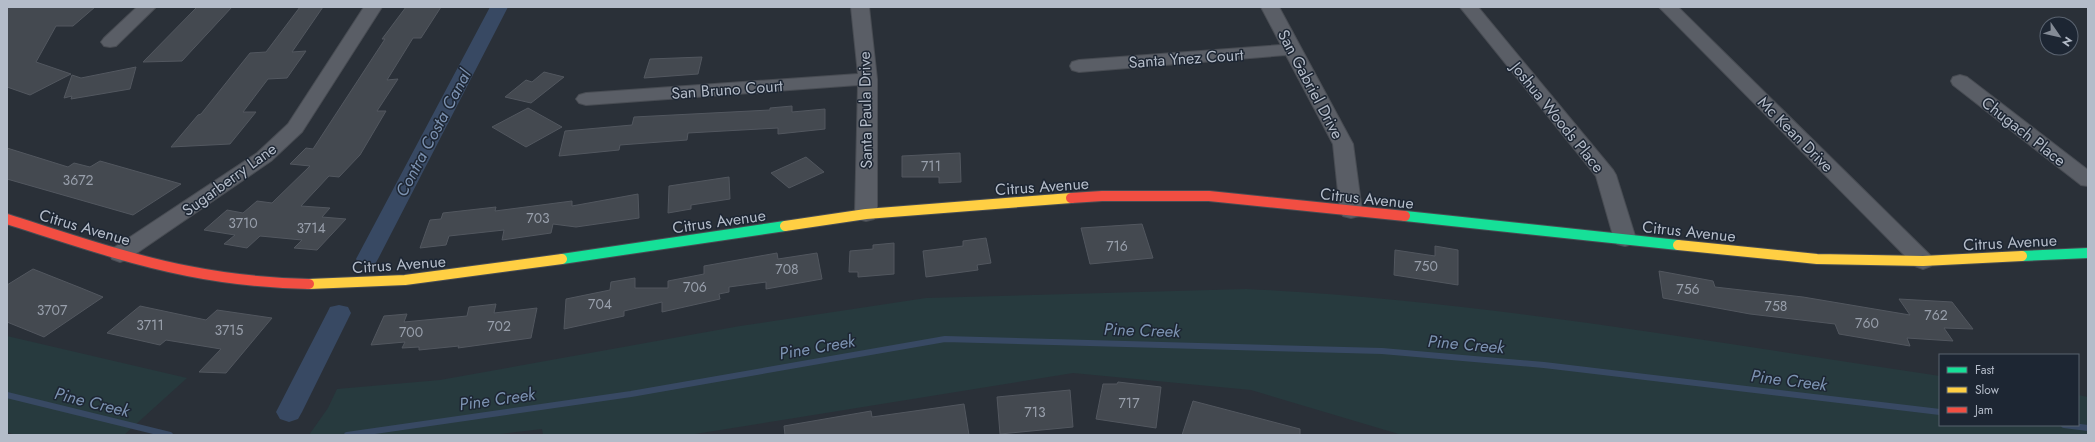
<svg xmlns="http://www.w3.org/2000/svg" width="2095" height="442" font-family="Jost,sans-serif">
<rect width="100%" height="100%" fill="#2a3038"/>
<path fill="#273a3e" d="M1246,289C1479,300 1710,342 1940,376V425H2078V395L2088,397V435H1402L1251,390L1073,373L689,435H543L542,429L492,435H309L328,408L337,389L440,380L740,326L926,298Z
M7,336L187,378L124,435H16L7,432Z"/>
<g fill="none" stroke-linecap="round" stroke-linejoin="round">
<path stroke="#384963" stroke-width="6" d="M7,395L170,435
M2064,425L2088,428
M347,435L631,394L945,339L1382,351L1544,365L1940,412"/>
<path fill="#384963" fill-rule="evenodd" d="M490,7H508L378,259L375,264L367,267L359,264L356,259Z
M339,305L348,307L351,313L302,412L298,419L289,422L280,419L276,412L327,313L330,307Z"/>
</g>
<path fill="#444950" stroke="#52575f" d="M7,7H95L73,26H56L36,62L71,74L30,95L7,87Z
M197,7H232L182,61L143,62Z
M300,7H323L292,52L306,51L287,78L268,79L243,112H256L230,144L171,147L198,115L201,114L250,53L266,52Z
M406,7H441L421,38H413L387,80L398,79L377,111H386L360,155L339,177L329,176L301,206L330,208L322,217L346,219L317,250L294,248L302,240L260,236L247,248L224,244L235,235L204,230L227,210L243,213L257,201L272,203L310,166L290,164L306,148L313,149L385,39H382Z
M702,57L698,74L644,78L650,59Z
M136,67L130,89L71,99L72,96L64,98L72,75L81,78Z
M544,72L564,77L531,103L505,97L526,80L532,82Z
M792,106V112L825,109V129L778,134V128L688,133L687,140L620,145L619,150L559,156L565,131L632,125L634,117L770,110V108Z
M528,108L562,127L526,147L492,127Z
M7,148L68,167L74,163L90,167L100,161L181,184L133,215L7,179Z
M960,153L961,182L939,183V177H902V156Z
M806,157L824,172L789,188L771,173Z
M729,177L730,199L691,205V209L668,213L669,186Z
M638,194L639,218L576,227L553,224L551,233L502,240L504,230L449,236L446,245L420,248L430,220L441,219L443,213L496,207L495,211L572,201V206Z
M1142,224L1153,258L1090,264L1081,228Z
M986,238L991,263L977,265L978,270L926,277L923,251L963,246V241Z
M894,243V274L858,277V272H849L850,251L873,249V245Z
M1435,246L1458,250V285L1394,275L1395,250L1435,256Z
M777,253L778,259L817,253L822,279L766,289V282L729,287V292L719,294L720,299L662,312V302L624,311V316L564,329L566,299L610,290L611,282L635,278V288H668V281L704,274V266Z
M33,269L81,288L103,297L44,337L7,322V285Z
M1659,271L1713,281L1715,287L1803,297L1910,315L1899,299L1952,302L1973,329L1944,328L1953,341L1907,338L1910,346L1839,334L1835,324L1750,314L1663,298Z
M496,304L494,313L537,308L531,338L458,348L459,346L419,350V347L402,348L405,342L371,345L384,316L407,314L404,322L467,316L469,307Z
M140,306L206,320L217,310L272,318L226,373L199,372L221,349L166,340L160,345L107,333Z
M1118,382L1161,387L1156,428L1096,419L1103,384H1117Z
M1070,390L1073,427L1000,434L997,397Z
M1193,401L1300,429V435H1182Z
M964,404L969,435H785L784,426L871,411L872,417Z"/>
<g fill="none" stroke-linecap="round" stroke-linejoin="round">
<g stroke="#484c53" stroke-width="2">
<path id="street" d="M137,7H156L116,46L110,47L104,46L101,42L104,38Z
M364,7H382L302,132L271,161L128,259L120,262L112,259L109,254L112,249L257,153L288,124Z
M851,7H869L877,79V214L874,219L866,221L858,219L855,214L858,85L586,105L579,103L576,99L579,95L586,93L858,74Z
M1261,7H1279L1353,144L1362,211L1359,216L1351,218L1343,216L1340,211L1333,144L1286,55L1079,72L1072,70L1070,66L1072,62L1079,60L1281,45Z
M1460,7H1478L1613,170L1616,175L1636,239L1633,244L1625,246L1617,244L1614,239L1596,176Z
M1659,7H1678L1931,256L1934,261L1931,266L1923,269L1915,266Z
M1960,75L1967,77L2088,170V186L2081,185L1953,85L1951,81L1953,77Z"/>
</g>
<g stroke="#484c53" stroke-width="12">
<path id="fast" d="M1405,216L1678,245
M2022,256L2088,253
M562,259L785,226"/>
</g>
<g stroke="#484c53" stroke-width="12">
<path id="slow" d="M785,226L866,214L1071,198
M1678,245L1817,259L1923,261L2022,256
M309,284L405,280L562,259"/>
</g>
<g stroke="#484c53" stroke-width="10">
<path id="jam-far1" d="M1099,196H1211"/>
</g>
<g stroke="#484c53" stroke-width="12">
<path id="jam" d="M1071,198L1102,196H1209L1405,216
M7,219C67,238 127,259 188,271C228,279 268,283 309,284"/>
</g>
<use href="#street" fill="#5a5e66" fill-rule="evenodd"/>
<use href="#fast" stroke="#16e098" stroke-width="10"/>
<use href="#slow" stroke="#ffcf43" stroke-width="10"/>
<use href="#jam-far1" stroke="#f24e42" stroke-width="8"/>
<use href="#jam" stroke="#f24e42" stroke-width="10"/>
</g>
<g text-anchor="middle" stroke-width="3" stroke-linejoin="round" paint-order="stroke">
<g font-size="14" fill="#989fab">
<text x="931" y="171">711</text>
<text x="78" y="185">3672</text>
<text x="538" y="223">703</text>
<text x="243" y="228">3710</text>
<text x="311" y="233">3714</text>
<text x="1117" y="251">716</text>
<text x="1426" y="271">750</text>
<text x="787" y="274">708</text>
<text x="695" y="292">706</text>
<text x="1688" y="294">756</text>
<text x="600" y="309">704</text>
<text x="1776" y="311">758</text>
<text x="52" y="315">3707</text>
<text x="1936" y="320">762</text>
<text x="1867" y="328">760</text>
<text x="150" y="330">3711</text>
<text x="499" y="331">702</text>
<text x="229" y="335">3715</text>
<text x="411" y="337">700</text>
<text x="1129" y="408">717</text>
<text x="1035" y="417">713</text>
</g>
<g font-size="16" fill="#b4bcc9" stroke="#1d2633">
<text transform="translate(1186 58) rotate(-4)" y="6">Santa Ynez Court</text>
<text transform="translate(1311 84) rotate(62)" y="6">San Gabriel Drive</text>
<text transform="translate(727 89) rotate(-4)" y="6">San Bruno Court</text>
<text transform="translate(865 110) rotate(-91)" y="6">Santa Paula Drive</text>
<text transform="translate(1558 117) rotate(51)" y="6">Joshua Woods Place</text>
<text transform="translate(2024 131) rotate(38)" y="6">Chugach Place</text>
<text transform="translate(1796 134) rotate(45)" y="6">Mc Kean Drive</text>
<text transform="translate(229 179) rotate(-36)" y="6">Sugarberry Lane</text>
<text transform="translate(1042 186) rotate(-4)" y="6">Citrus Avenue</text>
<text transform="translate(1367 198) rotate(6)" y="6">Citrus Avenue</text>
<text transform="translate(719 221) rotate(-8)" y="6">Citrus Avenue</text>
<text transform="translate(85 227) rotate(16)" y="6">Citrus Avenue</text>
<text transform="translate(1689 231) rotate(6)" y="6">Citrus Avenue</text>
<text transform="translate(2010 242) rotate(-3)" y="6">Citrus Avenue</text>
<text transform="translate(399 264) rotate(-4)" y="6">Citrus Avenue</text>
</g>
<g font-size="17" font-style="italic" fill="#7c92b1" stroke="#1d2633">
<text transform="translate(433 133) rotate(-62)" y="6">Contra Costa Canal</text>
<text transform="translate(1142 330) rotate(2)" y="6">Pine Creek</text>
<text transform="translate(1466 344) rotate(5)" y="6">Pine Creek</text>
<text transform="translate(817 347) rotate(-10)" y="6">Pine Creek</text>
<text transform="translate(1789 380) rotate(7)" y="6">Pine Creek</text>
<text transform="translate(497 399) rotate(-8)" y="6">Pine Creek</text>
<text transform="translate(92 402) rotate(14)" y="6">Pine Creek</text>
</g>
</g>
<rect width="2095" height="442" fill="none" stroke="#b4bcc9" stroke-width="16"/>
<rect x="1939" y="354" width="140" height="72" fill="#1d2633" stroke="#59626f"/>
<rect x="1947" y="367" width="20" height="6" fill="#16e098" stroke="#59626f"/>
<text x="1975" y="374" font-size="12" fill="#b4bcc9">Fast</text>
<rect x="1947" y="387" width="20" height="6" fill="#ffcf43" stroke="#59626f"/>
<text x="1975" y="394" font-size="12" fill="#b4bcc9">Slow</text>
<rect x="1947" y="407" width="20" height="6" fill="#f24e42" stroke="#59626f"/>
<text x="1975" y="414" font-size="12" fill="#b4bcc9">Jam</text>
<g transform="translate(2059 36) rotate(124)"><circle r="19" fill="#1d2633" stroke="#59626f"/>
<path d="M0-3L7 15L0 10L-7 15Z" fill="#848b96"/>
<text y="-6" font-size="11" font-weight="bold" text-anchor="middle" fill="#b4bcc9">N</text>
</g>
</svg>
